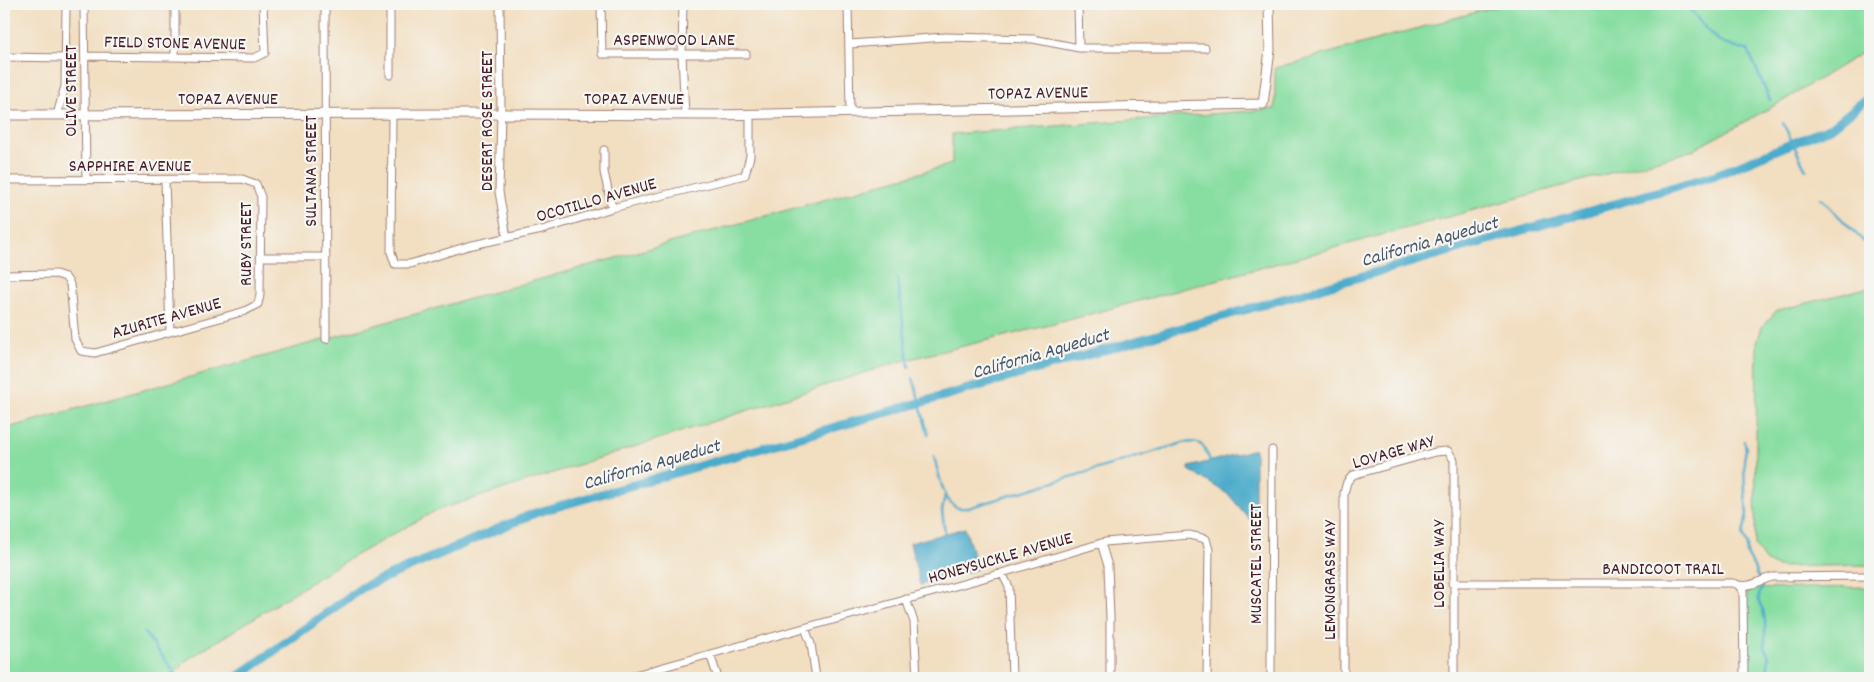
<svg xmlns="http://www.w3.org/2000/svg" width="1874" height="682" font-family="Dekko,sans-serif">
<rect width="100%" height="100%" fill="#f6f6f2"/>
<filter id="ink" filterUnits="userSpaceOnUse"><feTurbulence type="fractalNoise" baseFrequency=".02" numOctaves="2"/><feDisplacementMap in="SourceGraphic" scale="10" xChannelSelector="R" yChannelSelector="G"/><feConvolveMatrix kernelMatrix="1 2 1 2 8 2 1 2 1" color-interpolation-filters="sRGB"/></filter>
<filter id="wash" filterUnits="userSpaceOnUse"><feTurbulence type="fractalNoise" baseFrequency=".0096" numOctaves="4" result="noise"/><feDisplacementMap in="SourceGraphic" scale="20" xChannelSelector="R" yChannelSelector="G"/><feGaussianBlur stdDeviation="1.12" result="paint"/><feColorMatrix in="noise" values="0 0 0 0 0 0 0 0 0 0 0 0 0 0 0 0 0 1.4 0 .05"/><feComposite in="paint" operator="in"/></filter>
<g filter="url(#wash)">
<rect width="100%" height="100%" fill="#f2dec0"/>
<path fill="#88dea1" stroke="#697e66" d="M1505,4H1870V48L1783,101L1691,151L1054,324L898,362L435,511L340,564L187,660L169,678H4V429L952,164V134L1275,109V68Z
M1870,287V565L1777,567L1765,561L1755,546L1757,342L1762,327L1776,311Z
M1868,587V678H1748L1747,589Z"/>
<path fill="#4cabcb" stroke="#4b657b" d="M1255,449V526L1229,495L1189,470V467Z
M965,528L978,569L920,585L910,543Z"/>
<g fill="none" stroke-linecap="round" stroke-linejoin="round">
<path stroke="#4cabcb" stroke-width="2.5" d="M1689,4V8C1709,32 1715,46 1748,50L1770,100
M1783,123L1806,170
M1821,198L1870,248
M897,278L909,367
M913,378L928,434
M1744,441L1746,449L1744,460L1745,494L1747,514L1743,535L1747,545V554L1754,567L1757,576L1761,579L1764,582L1759,595V602L1763,610L1765,621V646L1769,658L1767,672L1768,678
M934,457C938,470 943,501 956,507C959,509 964,508 968,508L1183,443C1202,440 1204,445 1210,461
M945,495L942,511L945,533
M144,632L178,677"/>
<path stroke="#4cabcb" stroke-width="9" d="M236,678L363,587L535,513L1716,175L1832,127L1870,96"/>
</g>
</g>
<g filter="url(#ink)">
<g fill="none" stroke-linecap="round" stroke-linejoin="round">
<g stroke="#9e7e76" stroke-width="9">
<path id="minor" d="M84,4L86,179
M175,4V57
M325,4L326,339
M390,4V75
M500,4L501,114L499,192L507,237
M601,4L602,54H746
M683,4L682,55L685,115
M848,4L850,112
M1078,4L1079,48
M850,44L945,37L1033,39L1079,48H1205
M85,56L254,58L265,53L263,4
M4,57L66,58
M392,114L391,252L395,264H410L468,246L542,230L612,208L745,175L750,156V114
M57,115L65,86L66,4
M604,150V172L612,208
M4,180L242,179L256,184L261,197L260,295L258,304L245,311L95,353L81,351L75,339L70,284L65,277L56,274L4,275
M165,180L170,331
M261,257H326
M1101,543L1108,566L1110,618V678
M1002,573L1009,587L1012,678
M1452,583H1733C1748,590 1757,581 1772,577L1870,576
M1738,585L1743,591L1744,678
M906,599L914,622L917,678
M805,628L811,644L816,678
M710,654L718,678
M624,678L1002,573L1105,542L1189,535L1206,539L1209,550L1207,678
M1271,678L1272,450
M1344,678V493L1347,482L1353,475L1435,452L1448,451L1454,460V678"/>
</g>
<g stroke="#9e7e76" stroke-width="11">
<path id="tertiary" d="M4,115L501,114L715,115L1263,104L1270,50L1269,4"/>
</g>
<use href="#minor" stroke="#fff" stroke-width="7"/>
<use href="#tertiary" stroke="#fff" stroke-width="9"/>
</g>
</g>
<g text-anchor="middle" stroke-width="4.5" stroke-linejoin="round" paint-order="stroke">
<g font-size="18" fill="#4a1f2b" stroke="#f6f6f2">
<text x="674" y="45">ASPENWOOD LANE</text>
<text transform="translate(175 42) rotate(1)" y="6">FIELD STONE AVENUE</text>
<text transform="translate(70 91) rotate(-90)" y="6">OLIVE STREET</text>
<text transform="translate(1038 92) rotate(-1)" y="6">TOPAZ AVENUE</text>
<text x="228" y="104">TOPAZ AVENUE</text>
<text x="634" y="104">TOPAZ AVENUE</text>
<text transform="translate(486 121) rotate(-90)" y="6">DESERT ROSE STREET</text>
<text x="130" y="171">SAPPHIRE AVENUE</text>
<text transform="translate(310 171) rotate(-90)" y="6">SULTANA STREET</text>
<text transform="translate(596 199) rotate(-16)" y="6">OCOTILLO AVENUE</text>
<text transform="translate(245 244) rotate(-90)" y="6">RUBY STREET</text>
<text transform="translate(166 317) rotate(-16)" y="6">AZURITE AVENUE</text>
<text transform="translate(1393 451) rotate(-16)" y="6">LOVAGE WAY</text>
<text transform="translate(1000 557) rotate(-16)" y="6">HONEYSUCKLE AVENUE</text>
<text transform="translate(1255 564) rotate(-90)" y="6">MUSCATEL STREET</text>
<text transform="translate(1438 564) rotate(-90)" y="6">LOBELIA WAY</text>
<text x="1663" y="574">BANDICOOT TRAIL</text>
<text transform="translate(1329 580) rotate(-90)" y="6">LEMONGRASS WAY</text>
</g>
<g font-size="19" font-style="italic" fill="#4b576b" stroke="#f6f6f2">
<text transform="translate(1429 240) rotate(-16)" y="7">California Aqueduct</text>
<text transform="translate(1040 352) rotate(-16)" y="7">California Aqueduct</text>
<text transform="translate(651 463) rotate(-16)" y="7">California Aqueduct</text>
</g>
</g>
<rect width="1874" height="682" fill="none" stroke="#f6f6f2" stroke-width="20"/>
</svg>
